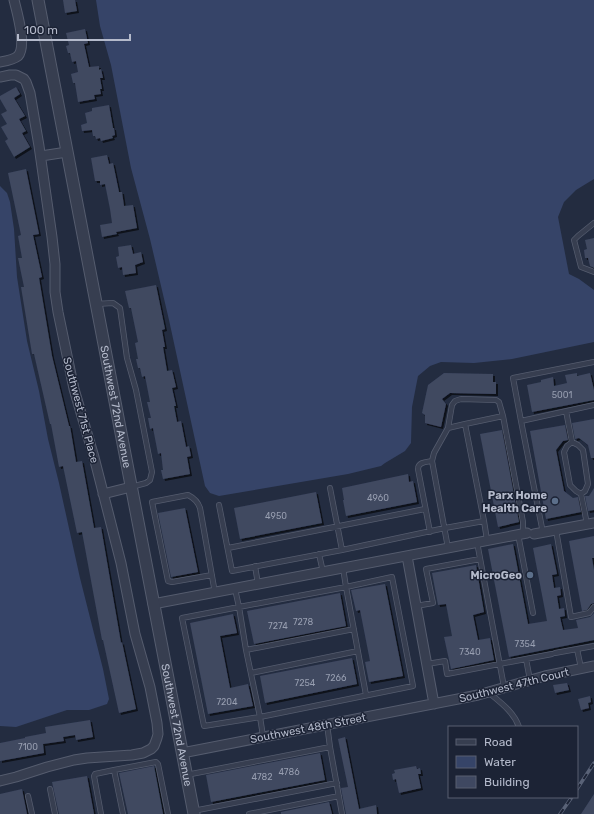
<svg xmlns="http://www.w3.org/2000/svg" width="594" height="814" font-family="Rubik,sans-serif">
<defs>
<filter id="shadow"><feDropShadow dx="2" dy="2" stdDeviation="0" flood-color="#0009"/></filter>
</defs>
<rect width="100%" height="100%" fill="#232c40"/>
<path fill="#364468" d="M96,0H594V179L576,190L564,202L558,217L569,274L579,279L594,290V342L512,359L474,363L441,362L430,366L418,376L412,407L411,443L405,451L385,463L381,466L348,474L219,496L210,493L205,486L169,320L150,239L131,168L111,65L100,26Z
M0,186L7,193L10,202L14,229L17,277L27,341L39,391L48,439L59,483L80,578L103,669L109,699L107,704L89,710H67L16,727L0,726Z"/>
<path fill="#3f4861" filter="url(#shadow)" d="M63,0H75L77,11L65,13Z
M85,29L88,43L84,44L89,67L99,66V70L101,69L103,78H100L102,89H100L101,94L94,95L95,99L78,102L75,83H73L71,74L78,72L76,61L72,62L70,53H68L66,46L69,45L66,33Z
M16,87L20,94L14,98L25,116L19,119L26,131L22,133L30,147L14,157L5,141L8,139L1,127L7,124L1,114L7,111L0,99V96Z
M109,105L113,128H114L115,135L112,136L113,138L101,141L100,138L96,139L95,136H93L92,130L82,131L81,125L87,123L85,113L92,111V108Z
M107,155L109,164L113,163L119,192H122L124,206L133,205L137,228L116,232L117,234L102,237L100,225L112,223L110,209L105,184L100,185V181H95L91,158Z
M26,169L39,234L33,235L42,277L39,278L52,356L69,426H70L76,462L82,461L94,528L101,527L121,643L122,642L136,709L119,713L103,640H102L82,532L77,533L63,466L59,467L51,424H50L34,354H32L21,287H24L18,258H22L18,236L21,235L8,173Z
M594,238V268L590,266L588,258H585L584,250L587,249L585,240Z
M131,245L133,254L141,252L143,262L135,265L136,273L123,275L122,267L118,268L116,257L119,256L118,247Z
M156,285L165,329L162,330L165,347H163L167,371L172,370L176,387L172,388L176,406H174L177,422L181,421L186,447L189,446L191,456L187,457L190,474L163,479L161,470H163L161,453L158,454L153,428L150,429L148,418H151L147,402H150L145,376L142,377L140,368H138L136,359H138L135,343L138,342L131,308H129L125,291Z
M444,373L493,374V382H496V394L450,393L442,399L446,404L441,427L425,423V415L422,413L428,385Z
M577,373V376L590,373L594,390V400L532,412L527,385L541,382V380L553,377L554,386L567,383L565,375Z
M594,419V458H591L588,445L579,438L575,439L572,423Z
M565,425L568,440L563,441L556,450L564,491L573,498L578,497L581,512L546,519L530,431Z
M502,430L519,522L498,527L480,434Z
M408,474L409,482L413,481L417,502L346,516L343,500H344L342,488Z
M594,488V510L588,511L585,496H589Z
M316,492L322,523L240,539L234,508Z
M185,508L198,572L171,577L158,513Z
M594,536V558H592L594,570V603L591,604L587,610L582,611L569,541Z
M513,544L528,624L547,621L533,548L551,544L557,574L552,575L554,588L560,587L561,595L557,596L559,609L564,608L565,616L560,617L563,630L578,628L576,620L590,617L594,613V640L509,657L488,549Z
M476,565L484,612L473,615L478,640L490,638L494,660L451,669L444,637L452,636L446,604L438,605L432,573Z
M385,584L403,676L369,682L365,662L370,661L360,610L356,611L351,590Z
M340,593L346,626L254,644L247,611Z
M233,614L237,633L220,636L230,688L248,684L253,706L208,714L190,623Z
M352,658L357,684L265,703L260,676Z
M567,683L569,690L555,693L553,685Z
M590,696L591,702L588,703L589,708L581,710L578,699Z
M90,720L93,737L76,740L75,735L63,737L64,741L43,744L44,753L0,761V743L25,738V737L46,733L45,727Z
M345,737L359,809L376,805L377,814H346L341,788L348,787L338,739Z
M320,753L325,780L211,802L206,775Z
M154,766L163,814H128L119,773Z
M416,766L417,769L420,768L421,774H418L421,788L399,793L396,779L393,780L392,774L395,773L394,770Z
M87,776L94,814H59L52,782Z
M22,789L27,814H0V794Z
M594,794V814H581Z
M329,802L332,814H281V812Z"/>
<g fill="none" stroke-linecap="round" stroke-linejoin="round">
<g stroke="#555c6e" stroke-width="6">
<path id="service" d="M594,223L578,236L574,240L581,267L594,272
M96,304L113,303L120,308L127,358L136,390L152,472L150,480L146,483L131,487
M594,362L513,378L521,421L594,405
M566,411L572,442
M521,421L543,533
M465,424L503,416
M448,428L452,405L455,401L461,399L496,400L499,402L503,416L523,522V534
M572,442L578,445L583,450L588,484L585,491L581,494L576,491L570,485L564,452L567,446Z
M330,488L342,550
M581,494L587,524
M219,505L232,571L342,550L445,528L484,521L487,540
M556,530L571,617L589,613L594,607
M430,532L418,469C418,462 426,462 432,461
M518,534L533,613
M477,542L504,687
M228,548L425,509
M448,548L432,461L434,453L448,428L465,424L484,521
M319,554L323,572
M255,566L258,584
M343,568L346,587L392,577L413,686L260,717L246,650L239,607L346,587L366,695
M212,575L172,582L168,581L152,502L188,495C194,498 198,502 200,508L215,593
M235,589L239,607L182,618L204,726L260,717L263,736
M416,606L433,603L426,569L480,559
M577,649L581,668
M246,650L354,629
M555,653L594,646
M526,659L530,680
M427,664L445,661L447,674L552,654
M251,673L358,651
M488,692C500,702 514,712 519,727
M327,724L330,747
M114,770L156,762L158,764L168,814
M186,775L330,747L342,814
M50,789L55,814
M28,796L32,814
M193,811L337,783
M101,814L94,776L95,774L114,770L123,814
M249,814L339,796"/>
</g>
<g stroke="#555c6e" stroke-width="11">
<path id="minor" d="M0,62C6,61 13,60 18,56C27,46 17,12 14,0
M0,77L10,75H16L24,79L26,82L30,93L39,146L52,237L55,264V292L58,312L74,389L94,457L121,563L135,634L150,687L157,723L158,734L157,738L154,746L151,749L143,753L132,755L87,758L74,760L47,767L16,777L0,781
M41,156L67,152
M103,494L131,487
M534,534L594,523
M407,556L434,704
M153,604L527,533
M182,753L458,699L478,695L545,676L594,666"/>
</g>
<g stroke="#555c6e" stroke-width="13">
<g id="tertiary">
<path id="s1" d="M38,0L194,814"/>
</g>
</g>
<use href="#service" stroke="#373e50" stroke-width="4.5"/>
<use href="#minor" stroke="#373e50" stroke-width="9"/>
<use href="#tertiary" stroke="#373e50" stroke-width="11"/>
<g stroke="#596277" stroke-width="3.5">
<path id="rail" d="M577,789L594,763
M560,814L572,797"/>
</g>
<use href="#rail" stroke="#1c2335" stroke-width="2" stroke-dasharray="6" stroke-linecap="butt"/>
</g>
<g fill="#5c6f8a" stroke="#1c2335" stroke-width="1.5">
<circle cx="555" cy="501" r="4"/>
<circle cx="530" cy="575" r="4"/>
</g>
<g text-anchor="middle" stroke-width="3" stroke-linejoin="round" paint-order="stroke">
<g font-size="9" fill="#979eb0">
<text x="562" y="398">5001</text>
<text x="378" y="501">4960</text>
<text x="276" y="519">4950</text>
<text x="303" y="625">7278</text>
<text x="278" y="629">7274</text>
<text x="525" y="647">7354</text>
<text x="470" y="655">7340</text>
<text x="336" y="681">7266</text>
<text x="305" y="686">7254</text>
<text x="227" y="705">7204</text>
<text x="28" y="750">7100</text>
<text x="289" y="775">4786</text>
<text x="262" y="780">4782</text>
</g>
<g font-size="11" fill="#b4bacb" stroke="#1c2335">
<text dy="4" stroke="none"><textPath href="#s1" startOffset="414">Southwest 72nd Avenue</textPath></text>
<text transform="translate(81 410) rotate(75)" y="4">Southwest 71st Place</text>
<text transform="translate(514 685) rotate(-14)" y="4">Southwest 47th Court</text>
<text dy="4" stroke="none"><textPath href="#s1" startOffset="738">Southwest 72nd Avenue</textPath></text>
<text transform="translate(308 728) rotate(-11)" y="4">Southwest 48th Street</text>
</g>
<g font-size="11" font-weight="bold" fill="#b4bacb" stroke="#1c2335" text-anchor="end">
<text x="547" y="499">Parx Home<tspan x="547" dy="13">Health Care</tspan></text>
<text x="522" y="579">MicroGeo</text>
</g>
</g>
<rect x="448" y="726" width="130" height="72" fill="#1c2335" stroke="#595f71"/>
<rect x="456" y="739" width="20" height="6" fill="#373e50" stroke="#595f71"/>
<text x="484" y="746" font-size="12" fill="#b4bacb">Road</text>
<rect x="456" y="756" width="20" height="12" fill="#364468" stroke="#595f71"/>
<text x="484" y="766" font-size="12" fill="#b4bacb">Water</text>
<rect x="456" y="776" width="20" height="12" fill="#3f4861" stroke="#595f71"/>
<text x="484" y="786" font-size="12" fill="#b4bacb">Building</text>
<path d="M18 34v6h112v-6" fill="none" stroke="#b4bacb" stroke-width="2"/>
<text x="24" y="34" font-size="12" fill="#b4bacb" stroke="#1c2335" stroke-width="3" paint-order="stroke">100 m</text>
</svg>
